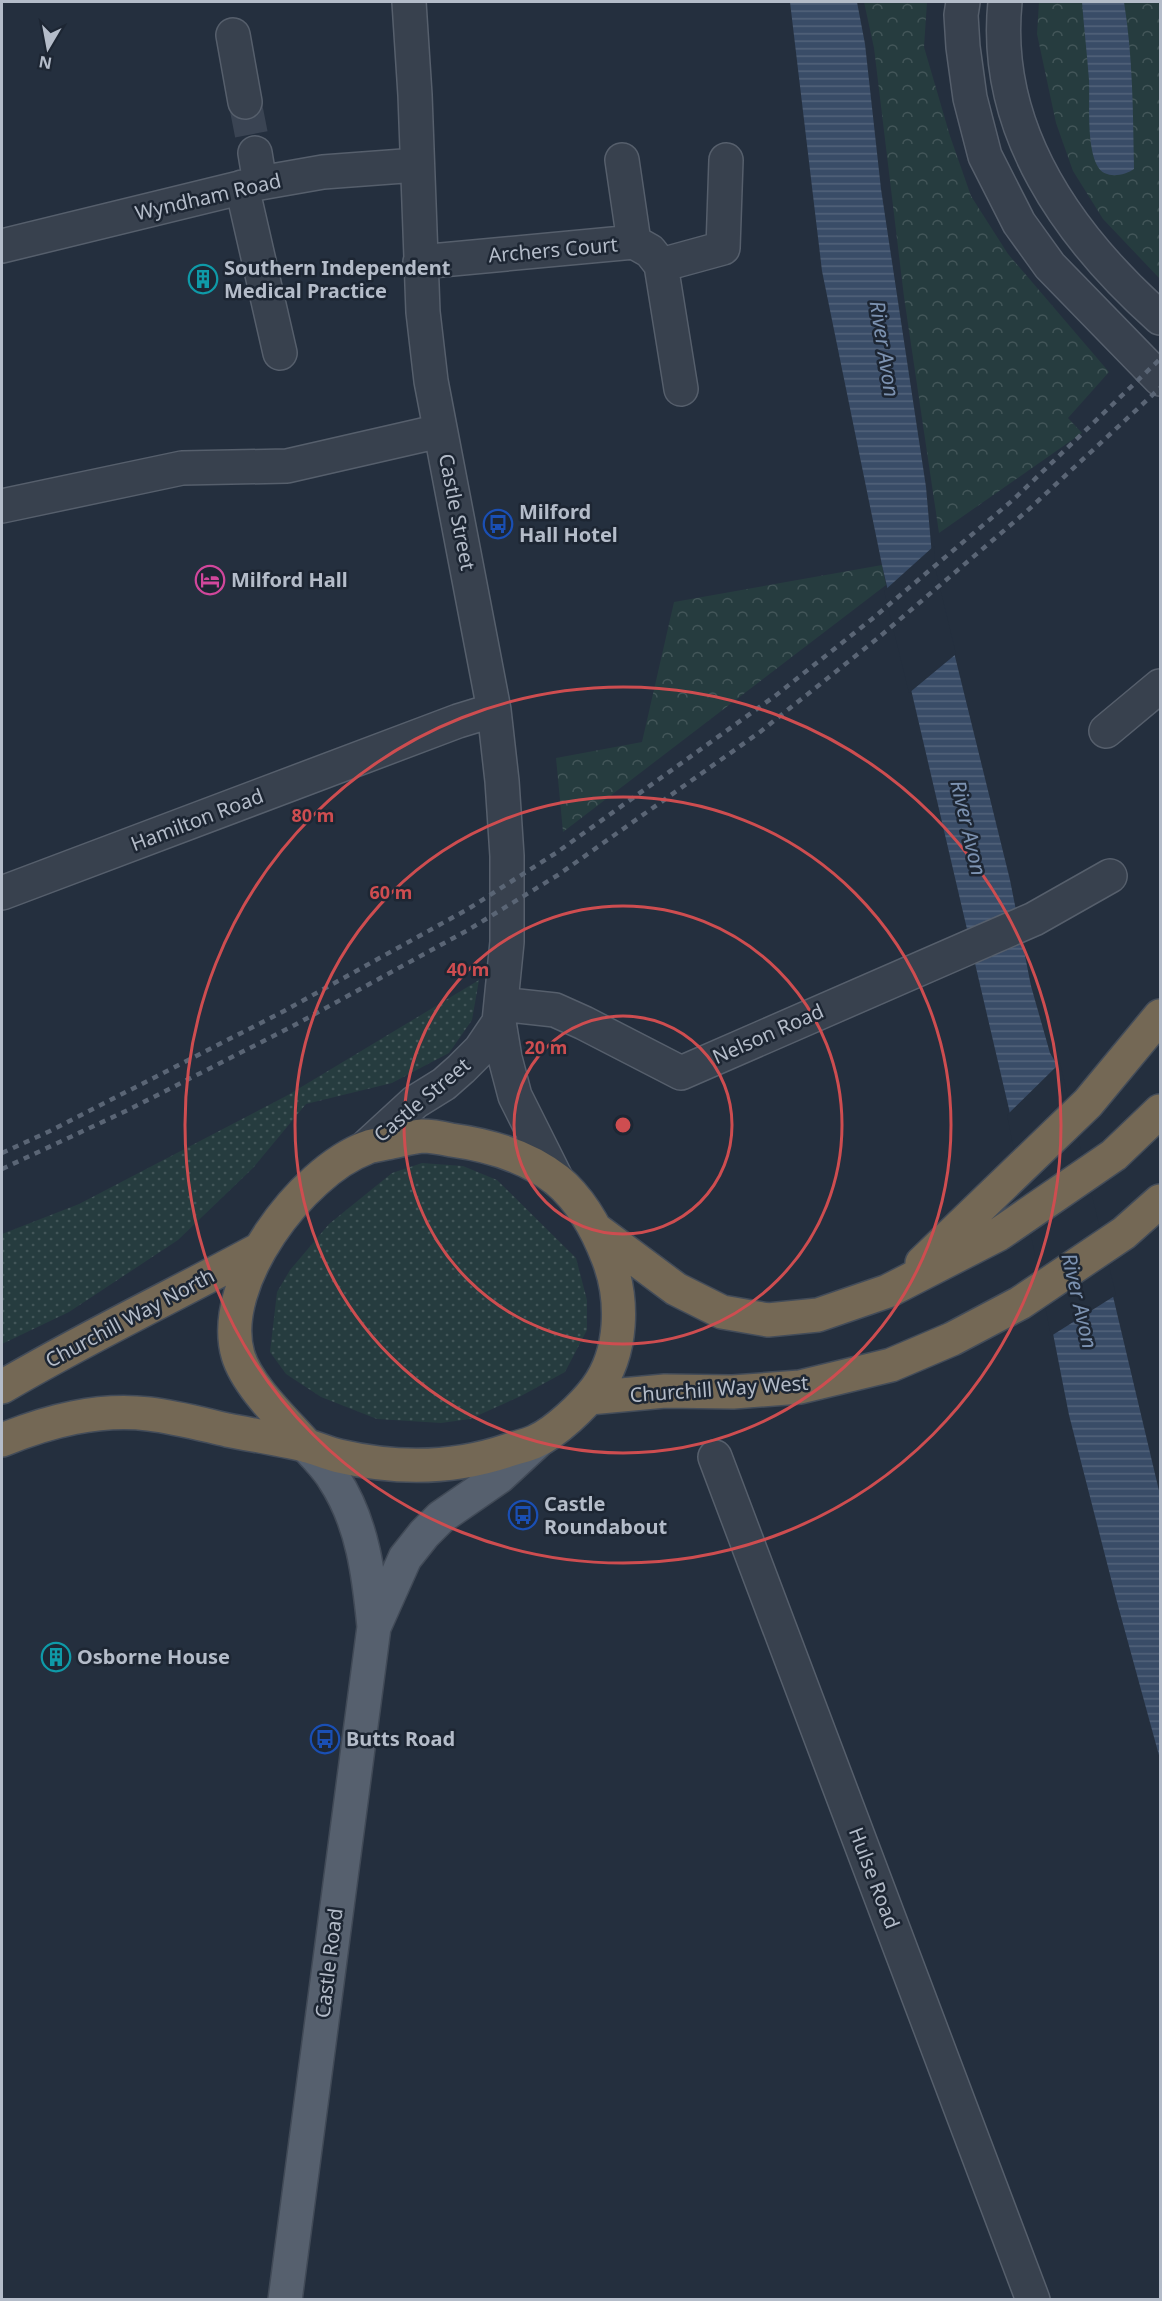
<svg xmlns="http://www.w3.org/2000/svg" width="1162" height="2301" font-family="'Noto Sans',sans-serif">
<defs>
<pattern id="grass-dots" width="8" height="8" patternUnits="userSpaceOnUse" patternTransform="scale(1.5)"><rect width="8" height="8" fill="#263c3f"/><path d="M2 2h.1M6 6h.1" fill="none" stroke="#435659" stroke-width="1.8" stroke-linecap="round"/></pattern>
<pattern id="forest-crowns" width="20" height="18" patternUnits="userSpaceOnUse" patternTransform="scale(1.5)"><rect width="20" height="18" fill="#263c3f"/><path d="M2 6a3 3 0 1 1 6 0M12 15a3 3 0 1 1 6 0" fill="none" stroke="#435659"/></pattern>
<pattern id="water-rules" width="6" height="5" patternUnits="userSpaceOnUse" patternTransform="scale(1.5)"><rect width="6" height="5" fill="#394c67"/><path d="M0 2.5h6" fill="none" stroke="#53647b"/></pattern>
</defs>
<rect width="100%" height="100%" fill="#242f3e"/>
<path fill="url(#grass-dots)" d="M479,980L472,1020L449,1053L392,1083L306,1104L253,1168L178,1240L69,1312L2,1344V1234L79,1204L288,1095Z
M422,1163L463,1166L497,1180L576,1258L587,1300V1330L565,1372L521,1396L470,1419L441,1423L377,1419L321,1397L286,1374L270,1352L277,1292L290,1270L329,1224L392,1173Z"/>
<path fill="url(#forest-crowns)" d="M864,2H927L924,47L950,136L971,196L1008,254L1109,372L1068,418L1082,433L939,533L904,297L874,48Z
M1039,2H1160V279L1103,219L1073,171L1056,123L1037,34Z
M882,565L886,585L563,832L556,758L642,742L674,602Z"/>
<path fill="url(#water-rules)" d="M790,2H857L865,44L881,189L926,487L933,567L1010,880L1031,986L1050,1053L1059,1068L1160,1495V1759L1117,1602L1069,1415L1009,1109L882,565L822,271Z
M1082,2H1124C1133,57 1133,113 1134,169C1124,176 1105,179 1098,167C1086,147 1090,103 1089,80C1087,54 1084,28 1082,2Z"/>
<path fill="#242f3e" d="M934,546L935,567L956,654L909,693L884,591Z
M1060,1063L1116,1295L1051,1336L1007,1115Z"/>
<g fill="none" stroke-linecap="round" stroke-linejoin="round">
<path stroke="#3a4453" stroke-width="33" stroke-dasharray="33 16" stroke-linecap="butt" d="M245,102L255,153"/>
<g stroke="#565f6c" stroke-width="36">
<path id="minor" d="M409,2L415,95L423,312L431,381L494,710L502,781L507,856V942L499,1022L505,1058L515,1096L557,1180
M963,2L961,15L963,47L970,98L985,156L1019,223L1050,266L1160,379
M1005,2C992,130 1069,237 1160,318
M233,35L245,102
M255,153L260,183
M622,160L634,242
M242,187L280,353
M2,246L260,183L323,172L417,165
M420,262L634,242L650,251L661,265L681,389
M661,265L723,248L726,160
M2,506L182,468L287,466L440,431
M1106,731L1160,686
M2,893L458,721L494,710
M501,1004L555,1010L584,1023L681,1073L1034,919L1110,876
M366,1147L415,1102L444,1084L461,1069L480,1050L499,1022
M715,1457L1033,2300"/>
</g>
<g stroke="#414a57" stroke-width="36">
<path id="major" d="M375,1625L405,1558L424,1534L441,1517L499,1477L539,1440
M285,2300L374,1627C369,1576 363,1523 334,1479C327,1467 316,1457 307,1446"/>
</g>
<g stroke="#434c59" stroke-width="36">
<path id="highway" d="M598,1231L676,1289L722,1312L768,1320L818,1315L888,1291L999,1234L1114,1155L1160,1111
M922,1263L1088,1103L1160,1016
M2,1387C85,1338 173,1296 258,1250
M589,1398L665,1391L733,1392L800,1387L891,1365L952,1339L1020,1303L1124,1233L1160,1201
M2,1440C49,1421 98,1408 149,1414C175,1417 201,1424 227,1430C252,1435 279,1439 304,1445C316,1448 327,1453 339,1456C395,1469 454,1469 509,1450C518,1447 528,1445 536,1441C556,1432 583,1406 596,1389C623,1353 624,1299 608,1258C597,1229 581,1200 557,1180C527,1156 488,1145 451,1140C442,1138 431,1136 422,1136C411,1137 398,1141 387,1143C380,1145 372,1145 366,1148C302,1172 217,1283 238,1355C247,1386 286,1422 307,1446"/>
</g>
<use href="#minor" stroke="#38414e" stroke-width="33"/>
<use href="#major" stroke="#56606e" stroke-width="33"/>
<use href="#highway" stroke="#746855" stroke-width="33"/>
<path stroke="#5a6575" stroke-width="4.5" stroke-dasharray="6 6" stroke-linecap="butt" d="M2,1153L50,1131L284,1011L468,909L556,853L775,696L872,619L1014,499L1160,359
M2,1169L128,1110L291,1027L468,930L558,875L760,732L878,638L1027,511L1160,388"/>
</g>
<g fill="none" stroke="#ce4d50" stroke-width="3">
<circle cx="623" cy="1125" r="109"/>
<circle cx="623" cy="1125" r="219"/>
<circle cx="623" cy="1125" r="328"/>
<circle cx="623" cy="1125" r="438"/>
</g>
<defs>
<g id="building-ring" transform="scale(1.5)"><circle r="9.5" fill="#1d2633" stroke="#0f9aa8" stroke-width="1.5"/><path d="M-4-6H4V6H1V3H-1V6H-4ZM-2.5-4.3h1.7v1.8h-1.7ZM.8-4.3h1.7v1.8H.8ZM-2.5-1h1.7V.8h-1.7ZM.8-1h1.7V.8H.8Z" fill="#0f9aa8"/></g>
<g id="bus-ring" transform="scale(1.5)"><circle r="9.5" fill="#1d2633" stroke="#1a4fb4" stroke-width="1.5"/><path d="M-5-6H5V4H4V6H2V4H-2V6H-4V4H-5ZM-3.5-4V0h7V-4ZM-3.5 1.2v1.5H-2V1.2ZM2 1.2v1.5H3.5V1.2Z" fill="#1a4fb4"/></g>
<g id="hotel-ring" transform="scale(1.5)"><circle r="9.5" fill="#1d2633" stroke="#d1479c" stroke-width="1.5"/><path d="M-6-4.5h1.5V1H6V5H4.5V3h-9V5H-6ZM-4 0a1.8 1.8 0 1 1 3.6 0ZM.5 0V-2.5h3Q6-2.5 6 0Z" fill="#d1479c"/></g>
</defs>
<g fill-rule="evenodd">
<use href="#building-ring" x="203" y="279"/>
<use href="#bus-ring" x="498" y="524"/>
<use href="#hotel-ring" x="210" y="580"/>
<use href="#bus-ring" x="523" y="1515"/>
<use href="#building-ring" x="56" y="1657"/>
<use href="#bus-ring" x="325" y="1739"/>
</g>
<g text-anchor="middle" stroke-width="5" stroke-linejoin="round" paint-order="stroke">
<g font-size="20" fill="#b4bcc9" stroke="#1d2633">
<text transform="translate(208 197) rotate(-13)" y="7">Wyndham Road</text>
<text transform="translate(553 250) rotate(-5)" y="7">Archers Court</text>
<text transform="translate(457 512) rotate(79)" y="7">Castle Street</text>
<text transform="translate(197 820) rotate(-21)" y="7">Hamilton Road</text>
<text transform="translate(768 1034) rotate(-24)" y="7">Nelson Road</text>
<text transform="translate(422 1100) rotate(-40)" y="7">Castle Street</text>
<text transform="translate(130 1318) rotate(-28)" y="7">Churchill Way North</text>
<text transform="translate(719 1389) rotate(-4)" y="7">Churchill Way West</text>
<text transform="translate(874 1878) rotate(69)" y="7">Hulse Road</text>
<text transform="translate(329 1963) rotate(-83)" y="7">Castle Road</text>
</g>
<g font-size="20" font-weight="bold" fill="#b4bcc9" stroke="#1d2633" text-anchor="start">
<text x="224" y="275">Southern Independent<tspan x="224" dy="23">Medical Practice</tspan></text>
<text x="519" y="519">Milford<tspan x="519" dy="23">Hall Hotel</tspan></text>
<text x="231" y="587">Milford Hall</text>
<text x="544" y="1511">Castle<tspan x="544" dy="23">Roundabout</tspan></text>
<text x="77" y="1664">Osborne House</text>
<text x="346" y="1746">Butts Road</text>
</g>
<g font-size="21" font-style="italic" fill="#7c92b1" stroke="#1d2633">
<text transform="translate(884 349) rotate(81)" y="7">River Avon</text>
<text transform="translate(968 828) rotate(77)" y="7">River Avon</text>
<text transform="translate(1079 1301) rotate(77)" y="7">River Avon</text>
</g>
</g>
<circle cx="623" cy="1125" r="9" fill="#ce4d50" stroke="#1d2633" stroke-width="3"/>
<g font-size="18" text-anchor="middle" font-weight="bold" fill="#ce4d50" stroke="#1d2633" stroke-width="5" stroke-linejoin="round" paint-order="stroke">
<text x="313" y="822">80 m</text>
<text x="391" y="899">60 m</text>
<text x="468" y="976">40 m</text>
<text x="546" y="1054">20 m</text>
</g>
<rect width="1162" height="2301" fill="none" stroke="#b4bcc9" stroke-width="6"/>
<g transform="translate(48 48) rotate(190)" stroke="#1d2633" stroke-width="4.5" paint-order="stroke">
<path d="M0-4.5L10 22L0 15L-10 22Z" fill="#b4bcc9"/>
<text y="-9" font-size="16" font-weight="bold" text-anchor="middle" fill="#b4bcc9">N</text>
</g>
</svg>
